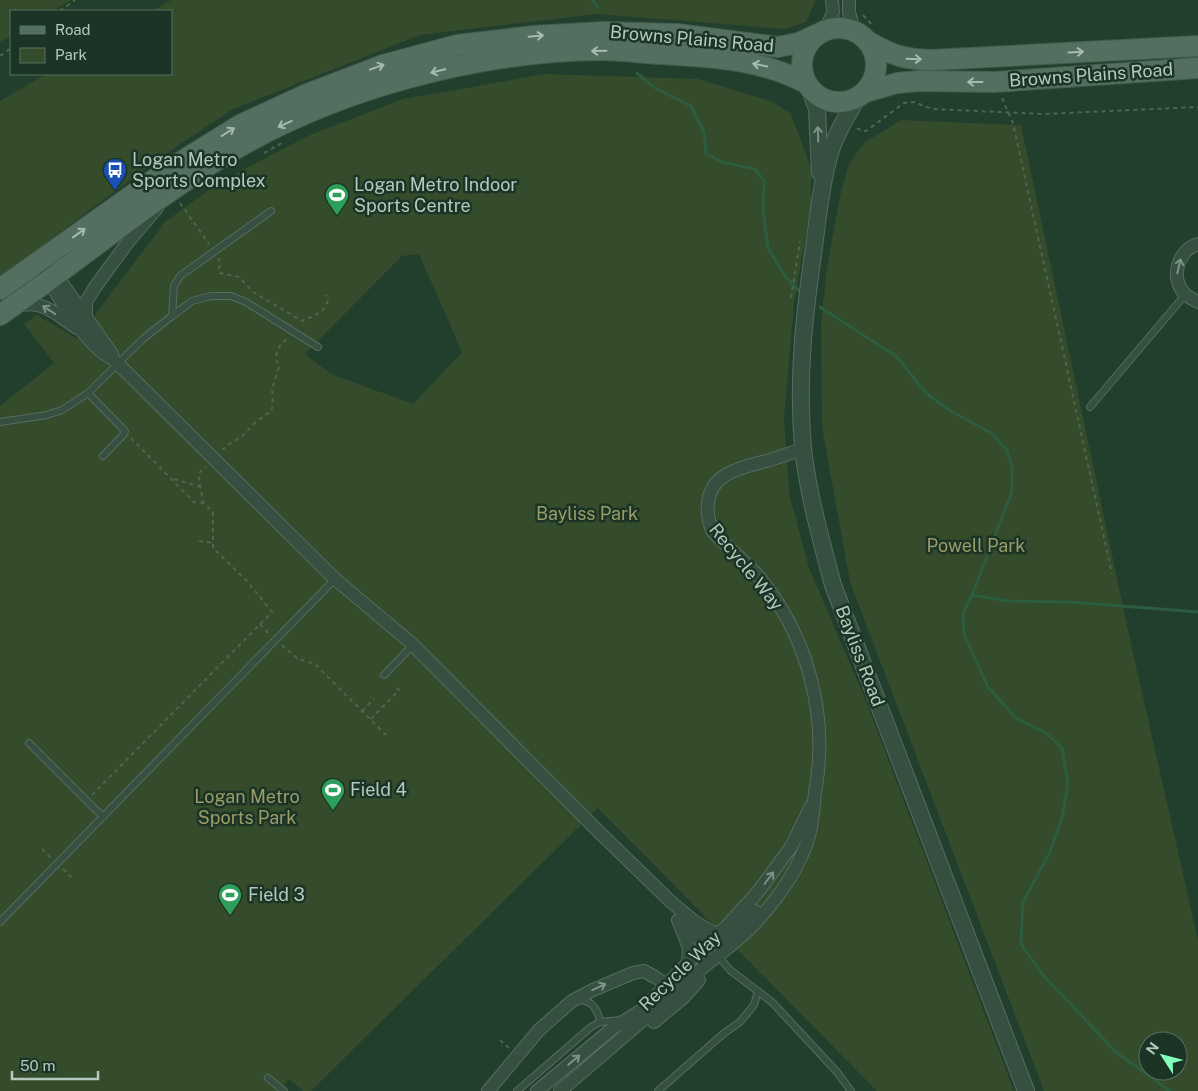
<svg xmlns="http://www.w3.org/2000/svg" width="1198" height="1091" font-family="'Public Sans',sans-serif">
<rect width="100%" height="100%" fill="#223f2e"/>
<path fill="#344b2c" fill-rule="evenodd" d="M0,0H71L52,11H11V36L0,42Z
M171,0H816L806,22L785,29L596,14L420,35L233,109L161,157L0,277V101L46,74H171V11H152Z
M545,74L698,79L771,101L791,114L811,168V205L794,304L784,417L789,493L809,568L866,701L1014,1091H877L598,808L311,1091H304L289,1079L278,1091H0V406L54,363L24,324L37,315L77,339L165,222L221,181L310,135L403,99ZM419,254L462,352L413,404L331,374L305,354L402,256Z
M901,120L1021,125L1129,635L1198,940V1091H1044L850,582L822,427L821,324L827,268L840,196L849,164L864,143ZM1148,1041H1178V1071H1148Z"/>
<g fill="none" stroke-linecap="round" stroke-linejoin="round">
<path stroke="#2c5d3f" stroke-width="3" d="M592,0L598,7
M637,73L655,88L691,106L704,132L706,154L722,162L755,169L764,181L763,210L768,248L785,276L798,290
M820,307L897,357L926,393L949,410L991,433L1007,450L1012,468V492L972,595L963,613L964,634L988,687L1016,718L1046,733L1062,748L1068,783L1062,818L1049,854L1023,902L1021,944L1042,974L1116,1052L1170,1091
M972,595L1008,601L1071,602L1198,612"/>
<g stroke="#546d5f" stroke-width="8">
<path id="service" d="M172,316L174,286L180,276L271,211
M88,393L125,431L124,434L103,456
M1090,407L1185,295
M0,422L47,415L62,410L88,393L144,338L172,316L192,301L211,296H231L246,302L318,347
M384,675L413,645
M29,743L103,817
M0,922L335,579
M718,956L730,970L772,1002L837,1072L851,1091
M579,1000C592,1000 598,1010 600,1022
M268,1078L284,1091
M517,1091L591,1027L600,1022L621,1020
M658,1091L723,1034L740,1022L754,1005L758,991"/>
</g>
<g stroke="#546d5f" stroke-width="14">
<path id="minor" d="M849,0V12L854,31
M826,30L833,12L832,0
M1198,244C1178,250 1170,277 1184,293C1187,297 1193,299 1198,302
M40,262C52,289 86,347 113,359L335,579L410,642L597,830L670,901L695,922L712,932L719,933
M52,271L57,276L112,354
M17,306C44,299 55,314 77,328
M86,316V302L95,287L128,242L157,208
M681,918C692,932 704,951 723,941L755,911
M678,920L689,948L688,963
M654,1022L684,997L699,980
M488,1091L539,1030L572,1001L593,990L633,973L644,971L655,977L667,985
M537,1091L613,1028L642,1010L706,944L726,927L757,893L791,847L811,806
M560,1091C607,1051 654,1011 700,970C715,957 732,946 746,932C766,913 789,884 800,859C806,847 811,833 812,819C814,808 814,797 816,786C828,713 807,635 759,577C745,561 728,548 713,532C708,522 707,514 708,503C711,471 745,467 770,460C781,456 792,453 803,449"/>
</g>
<g stroke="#546d5f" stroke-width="18">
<path id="tertiary" d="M810,90L817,109L820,173
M857,99C847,115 837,132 831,150C822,179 818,216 814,247C804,316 797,378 803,448C808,494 821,540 833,585L1026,1091"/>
</g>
<g stroke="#425b4d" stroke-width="22">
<path id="primary" d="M802 65a37 37 0 1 1 74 0a37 37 0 1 1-74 0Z
M869,42C894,56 903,59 931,60L1198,46
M866,92L897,83L919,81L995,82L1198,68
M0,289L169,169L240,125L307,94L383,65L457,45L533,36L604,32L677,34L778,47L798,43L818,34
M0,315C76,263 148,202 227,154C335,89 477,51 602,50C617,50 632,52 646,53C704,57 753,56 806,83"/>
</g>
<path stroke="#4e664c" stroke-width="2" stroke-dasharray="4 4" stroke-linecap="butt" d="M60,11L75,0
M863,15L873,26
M0,56L11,48
M1002,98L1013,123L1112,574
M857,128L862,131H866L904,103L914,102L932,109L1044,114L1198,107
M264,153L282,143
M180,203L209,244
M218,258L221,262L219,268L220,273L239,277L253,292L302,321C313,316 325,313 328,300L326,295
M791,298L800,241
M131,438L194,502L205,503
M222,450L228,445L242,436L257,421L271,411L273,405L272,389L279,367L276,358L277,351L281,344L288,338
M174,479L201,487
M199,541L213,543
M260,624L270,635
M282,645L298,659L315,664L386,735
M362,711L374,699
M371,719L399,690L394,686
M92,795L272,612L247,581L213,548V512L203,502L198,474L206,467
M42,849L51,858
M63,869L74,880
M500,1040L509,1048"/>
<use href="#service" stroke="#364f41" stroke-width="6"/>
<use href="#minor" stroke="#364f41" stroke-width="12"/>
<use href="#tertiary" stroke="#364f41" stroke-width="16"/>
<use href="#primary" stroke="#546f5f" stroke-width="20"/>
</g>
<defs><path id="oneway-shaft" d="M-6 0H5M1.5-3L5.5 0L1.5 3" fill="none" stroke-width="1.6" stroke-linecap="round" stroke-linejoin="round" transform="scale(1.25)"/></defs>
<g stroke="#a4bcaf">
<use href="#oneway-shaft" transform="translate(536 36) rotate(-5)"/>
<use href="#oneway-shaft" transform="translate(599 51) rotate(179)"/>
<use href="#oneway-shaft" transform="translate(1076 52) rotate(-3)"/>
<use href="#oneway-shaft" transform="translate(914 59) rotate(2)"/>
<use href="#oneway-shaft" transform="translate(760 65) rotate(-168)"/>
<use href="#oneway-shaft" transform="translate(377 67) rotate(-20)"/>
<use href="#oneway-shaft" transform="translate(438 71) rotate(166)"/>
<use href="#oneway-shaft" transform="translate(975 82) rotate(-180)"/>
<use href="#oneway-shaft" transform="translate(285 124) rotate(156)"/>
<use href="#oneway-shaft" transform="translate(228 132) rotate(-32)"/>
<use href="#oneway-shaft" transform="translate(79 233) rotate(-36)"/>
</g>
<g stroke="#7a9385">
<use href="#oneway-shaft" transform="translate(818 134) rotate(-92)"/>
<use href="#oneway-shaft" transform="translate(1179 266) rotate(-77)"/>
<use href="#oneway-shaft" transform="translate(49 310) rotate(-147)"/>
<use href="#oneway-shaft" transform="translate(769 878) rotate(-53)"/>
<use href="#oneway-shaft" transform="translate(599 987) rotate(-25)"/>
<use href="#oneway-shaft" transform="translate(574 1060) rotate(-40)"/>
</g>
<defs>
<g id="bus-pin" transform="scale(1.25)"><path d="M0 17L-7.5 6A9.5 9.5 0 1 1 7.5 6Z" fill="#1a4fb4" stroke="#1b3426"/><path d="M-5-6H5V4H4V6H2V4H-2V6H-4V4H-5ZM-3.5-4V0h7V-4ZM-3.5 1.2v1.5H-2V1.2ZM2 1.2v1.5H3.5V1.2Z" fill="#fff"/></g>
<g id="stadium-pin" transform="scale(1.25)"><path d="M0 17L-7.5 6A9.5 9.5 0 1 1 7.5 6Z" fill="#2e9e5b" stroke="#1b3426"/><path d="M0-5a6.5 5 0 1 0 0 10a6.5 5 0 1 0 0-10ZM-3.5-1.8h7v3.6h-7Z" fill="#fff"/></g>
</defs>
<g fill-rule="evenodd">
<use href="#bus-pin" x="115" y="170"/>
<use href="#stadium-pin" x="337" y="195"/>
<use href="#stadium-pin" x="333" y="790"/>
<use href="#stadium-pin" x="230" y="895"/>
</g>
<g text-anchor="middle" stroke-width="5" stroke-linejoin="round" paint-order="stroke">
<g font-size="18" fill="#b2cabd" stroke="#1b3426">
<text transform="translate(692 39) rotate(5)" y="6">Browns Plains Road</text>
<text transform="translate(1091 75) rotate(-4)" y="6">Browns Plains Road</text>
<text transform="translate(746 567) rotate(51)" y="6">Recycle Way</text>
<text transform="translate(860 656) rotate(69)" y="6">Bayliss Road</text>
<text transform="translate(680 971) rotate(-44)" y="6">Recycle Way</text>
</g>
<g font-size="18" fill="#b2cabd" stroke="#1b3426" text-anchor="start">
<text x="132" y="166">Logan Metro<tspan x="132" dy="21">Sports Complex</tspan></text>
<text x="354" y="191">Logan Metro Indoor<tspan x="354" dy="21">Sports Centre</tspan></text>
<text x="350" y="796">Field 4</text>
<text x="248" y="901">Field 3</text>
</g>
<g font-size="18" fill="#9a9d68" stroke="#1b3426">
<text x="587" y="520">Bayliss Park</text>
<text x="976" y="552">Powell Park</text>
<text x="247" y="803">Logan Metro<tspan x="247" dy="21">Sports Park</tspan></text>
</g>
</g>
<rect x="10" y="10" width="162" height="65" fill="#1b3426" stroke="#577062"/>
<rect x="20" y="26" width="25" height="8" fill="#546f5f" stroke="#577062"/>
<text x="55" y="35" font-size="15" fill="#b2cabd">Road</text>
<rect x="20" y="48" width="25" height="15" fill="#344b2c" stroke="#577062"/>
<text x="55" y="60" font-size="15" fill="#b2cabd">Park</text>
<g transform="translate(1163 1056) rotate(306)"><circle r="24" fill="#1b3426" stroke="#577062"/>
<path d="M0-4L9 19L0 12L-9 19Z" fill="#83ffb9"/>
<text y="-8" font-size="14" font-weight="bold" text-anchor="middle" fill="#b2cabd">N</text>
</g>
<path d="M12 1071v8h86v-8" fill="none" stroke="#b2cabd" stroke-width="2.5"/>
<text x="20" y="1071" font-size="15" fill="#b2cabd" stroke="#1b3426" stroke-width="4" paint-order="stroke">50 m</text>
</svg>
